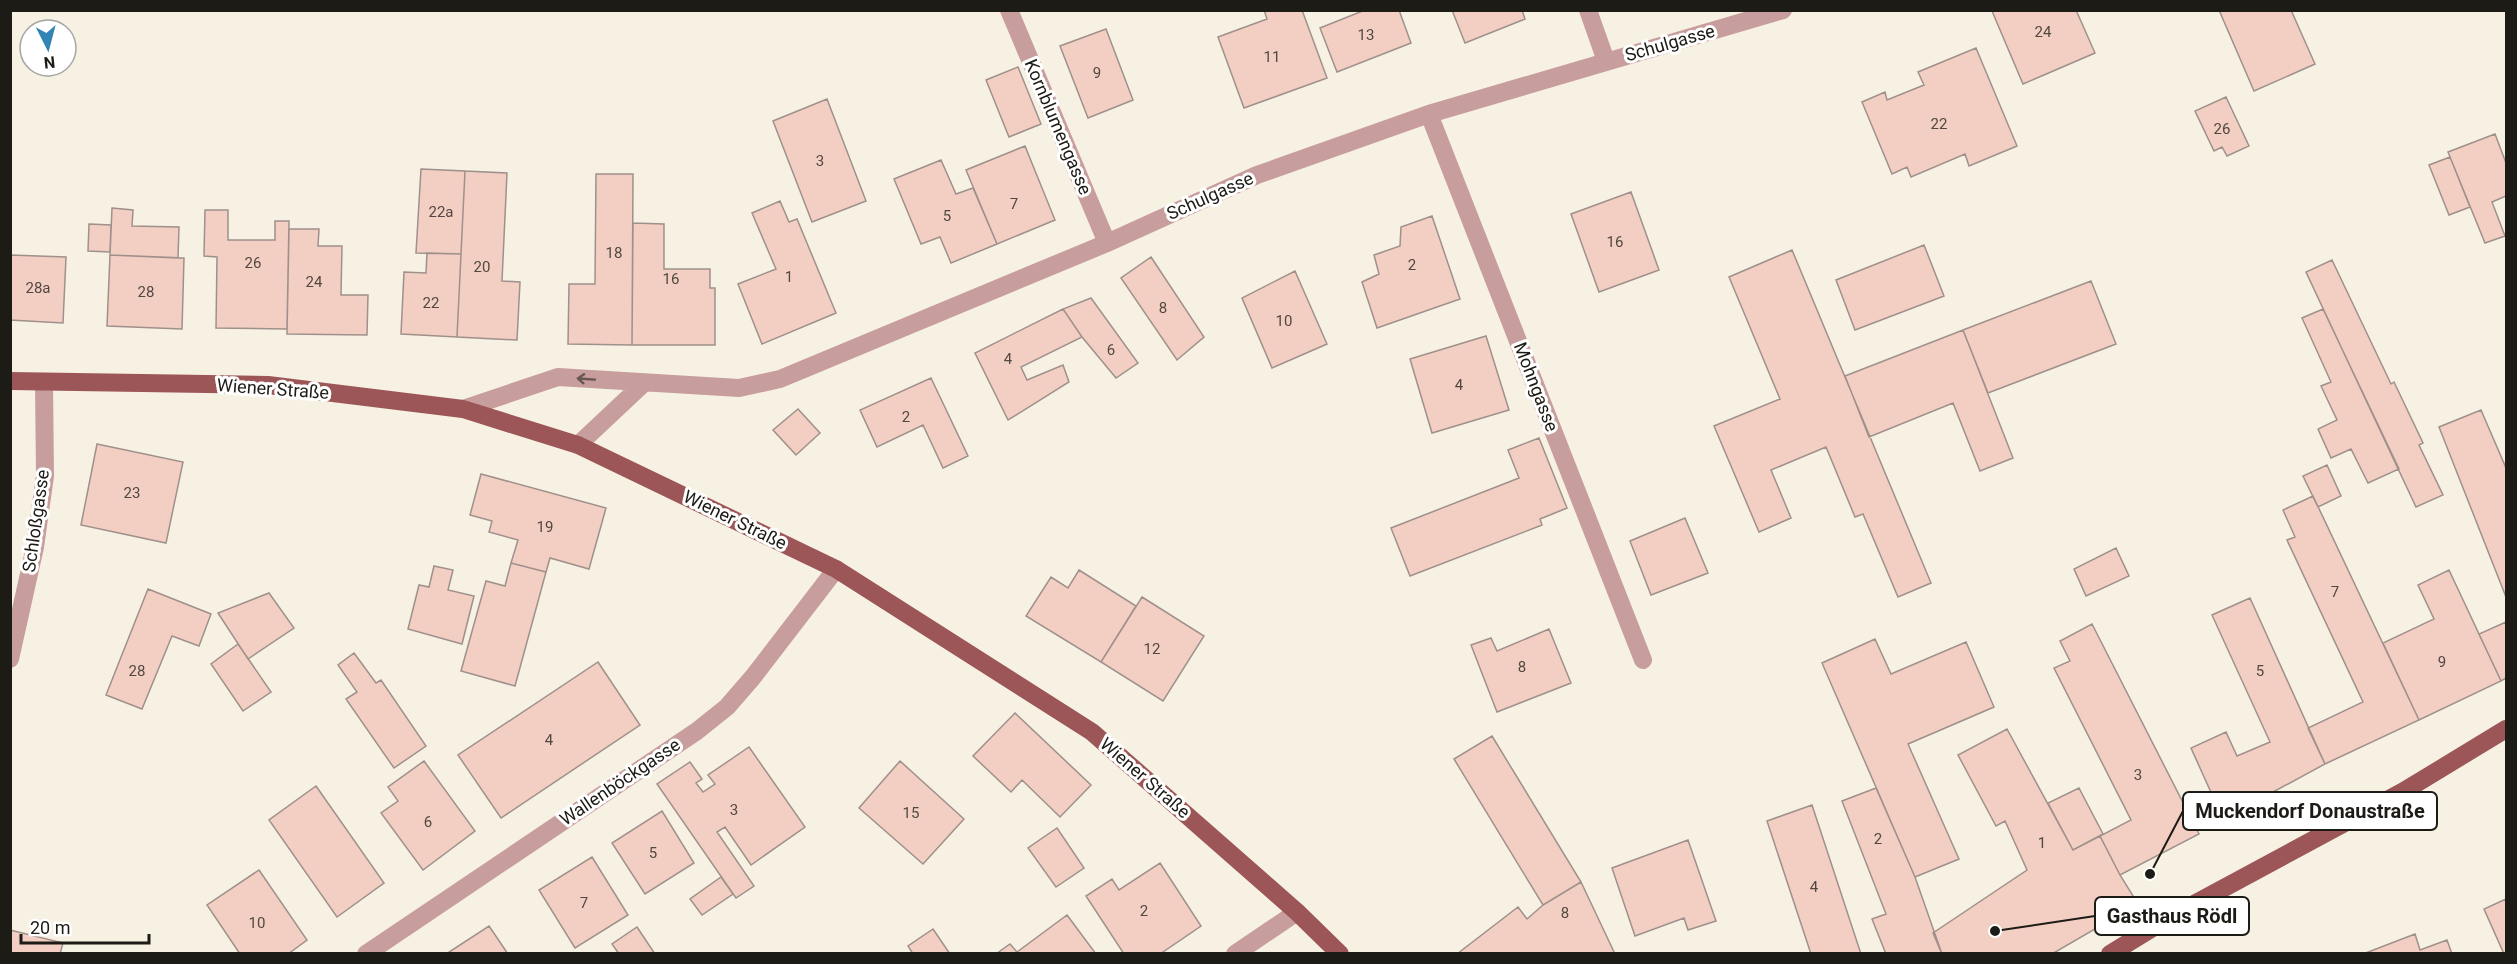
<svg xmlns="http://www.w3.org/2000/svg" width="2517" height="964" font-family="Roboto,sans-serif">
<rect width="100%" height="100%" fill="#f7f1e3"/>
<path fill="#f3cfc3" stroke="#9f908b" stroke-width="1.5" d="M1264,10H1302L1327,78L1244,108L1218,37L1267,19Z
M1365,10H1399L1411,43L1337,72L1320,28Z
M1452,10H1522L1525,19L1465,43Z
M2076,10L2095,53L2023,84L1992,11Z
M2219,10H2291L2315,64L2254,91Z
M1106,29L1133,100L1088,118L1060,46Z
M1976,48L2017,146L1969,166L1965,154L1911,177L1907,167L1892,174L1862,102L1885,92L1887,100L1924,85L1918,72Z
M1018,67L1041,124L1009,137L986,80Z
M2226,97L2249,146L2227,156L2222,147L2214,151L2195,111Z
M827,99L866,201L812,222L773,121Z
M2495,134L2506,163V196L2492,202L2505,236L2485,243L2448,152Z
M1025,146L1055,220L997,244L966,170Z
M2450,157L2470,207L2449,215L2429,165Z
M941,160L956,194L973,188L997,244L951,263L940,237L921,244L894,179Z
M421,169L465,171L461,254L416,253Z
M465,171L507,173L502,281L520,282L517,340L457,337Z
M596,174H633L632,345L568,344L569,284H595Z
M1631,192L1659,270L1599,292L1571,214Z
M780,201L789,222L797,219L836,313L762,344L738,284L776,269L752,213Z
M112,208L133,210L132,226L179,227L178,258L110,255Z
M205,210H228V240H275V221H289L287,329L216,328L217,257L204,256Z
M1432,216L1460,299L1377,328L1362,282L1379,274L1374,255L1400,246L1401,227Z
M633,223L664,224V269H710V288H715V345H632Z
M89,224L111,225L110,252L88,251Z
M289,229H319L318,246H342L341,295H368L367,335L287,334Z
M1924,245L1944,296L1855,330L1836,280Z
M1792,250L1931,583L1898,597L1863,514L1855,517L1826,447L1771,470L1791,518L1759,532L1714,426L1780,399L1729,277Z
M427,253L461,254L457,337L401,334L404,272L426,273Z
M10,255L66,257L63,323L10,320Z
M110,255L184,258L182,329L107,326Z
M1151,257L1204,337L1177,360L1121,278Z
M2332,260L2391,384L2394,382L2423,443L2419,445L2443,495L2416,507L2306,272Z
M1295,271L1327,344L1272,368L1242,298Z
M2091,281L2116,344L1988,393L1963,330Z
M1091,298L1138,363L1116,378L1082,337L1063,309Z
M1063,309L1082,337L1021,367L1027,380L1063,365L1069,382L1008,420L975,353Z
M2323,309L2399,469L2368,483L2351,449L2331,458L2318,429L2337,420L2321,386L2331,382L2302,318Z
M1963,330L2013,458L1980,471L1953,403L1869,437L1845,376Z
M1486,336L1509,410L1432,433L1410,359Z
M931,378L968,456L943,468L923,425L877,447L860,410Z
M798,409L820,433L796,455L773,430Z
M2481,410L2506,468V597L2439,427Z
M1539,438L1567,508L1540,519L1542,525L1410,576L1391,528L1519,478L1508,450Z
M97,444L183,462L166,543L81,525Z
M2327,465L2341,496L2318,507L2303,476Z
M481,474L606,508L589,569L550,558L546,572L511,563L518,540L489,532L492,521L470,515Z
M2313,496L2419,720L2325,764L2308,728L2363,702L2287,540L2295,537L2283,510Z
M1685,518L1708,573L1651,595L1630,541Z
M2116,548L2129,576L2086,596L2074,569Z
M511,563L546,572L515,686L461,671L486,581L505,586Z
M434,566L453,570L448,590L474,596L462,644L408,629L419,585L429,587Z
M1079,570L1136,606L1101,662L1026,616L1051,577L1068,588Z
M2449,570L2501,681L2419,720L2383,643L2434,619L2418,585Z
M148,589L211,614L199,646L172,636L142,709L106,695Z
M269,593L294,628L248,659L218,613Z
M1142,597L1204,636L1163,701L1101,662Z
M2250,598L2325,764L2223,819L2191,748L2226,732L2237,756L2270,742L2212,615Z
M2506,622V678L2501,681L2479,634Z
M2092,624L2199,834L2120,875L2100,836L2131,820L2054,668L2070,661L2060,641Z
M1549,629L1571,683L1497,712L1471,645L1491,638L1497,651Z
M1875,639L1891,674L1966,642L1994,707L1908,744L1959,859L1915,877L1822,663Z
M238,644L271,692L243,711L211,664Z
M354,653L376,683L381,680L426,746L394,768L346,699L357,692L338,665Z
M598,662L640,725L501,818L458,755Z
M1015,713L1091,785L1060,817L1022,780L1011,792L973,756Z
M2007,729L2073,850L2100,836L2120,875L2138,904L2052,954H1942L1933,933L2027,870L2005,821L1996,826L1958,755Z
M1492,736L1581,882L1543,905L1454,759Z
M749,747L805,827L751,865L725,827L717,832L754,886L736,898L657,784L690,762L702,779L696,783L703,792L715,784L708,775Z
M424,761L475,831L423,870L381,813L398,801L388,787Z
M900,761L964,819L923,864L859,808Z
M316,786L384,883L337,917L269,820Z
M1876,788L1915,877L1942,954H1886L1872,919L1886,914L1842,801Z
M2079,788L2103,834L2073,850L2048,803Z
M1812,805L1861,954H1811L1767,821Z
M662,811L694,863L645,894L612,843Z
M1057,828L1084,868L1056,887L1028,848Z
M1688,840L1716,921L1688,930L1684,918L1635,936L1612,868Z
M592,857L628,915L575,948L539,890Z
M1160,863L1201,926L1160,954H1124L1086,896L1112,879L1119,890Z
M259,870L307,940L288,954H240L207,905Z
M721,877L733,894L702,915L690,899Z
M1581,882L1615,954H1457L1518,907L1527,919L1543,905Z
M2506,899V954H2504L2484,909Z
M1067,915L1096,954H996L1010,944L1017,952Z
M489,926L508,954H446Z
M637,927L655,954H619L612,944Z
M933,929L950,954H913L908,946Z
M10,930L63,943L60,954H10Z
M2415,934L2420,950L2447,940L2452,954H2363Z"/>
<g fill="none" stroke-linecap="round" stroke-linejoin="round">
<path stroke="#c79d9d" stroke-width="18" d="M1009,10L1107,243
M1588,10L1606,61
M1429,114L1643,660
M463,409L558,377L739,388L780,379L1107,243L1257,175L1429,114L1783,10
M578,445L644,383
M10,659L35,547L45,476L44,382
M366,954L697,731L727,707L753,677L836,569
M1235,954L1297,912"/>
<path stroke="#9c5657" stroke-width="18" d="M10,381L268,385L463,409L578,445L836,569L1092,732L1297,912L1340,954
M2110,954L2172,916L2404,791L2506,729"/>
</g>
<defs><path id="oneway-shaft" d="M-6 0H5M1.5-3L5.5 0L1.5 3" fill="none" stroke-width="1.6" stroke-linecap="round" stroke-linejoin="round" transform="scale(1.5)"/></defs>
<use stroke="#695653" href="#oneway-shaft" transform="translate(586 379) rotate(-176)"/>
<g text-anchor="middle" stroke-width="6" stroke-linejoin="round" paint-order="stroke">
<g font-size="15" fill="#524841">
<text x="2043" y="37">24</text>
<text x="1366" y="40">13</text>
<text x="1272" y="62">11</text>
<text x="1097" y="78">9</text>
<text x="1939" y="129">22</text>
<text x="2222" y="134">26</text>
<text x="820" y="166">3</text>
<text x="1014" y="209">7</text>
<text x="441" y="217">22a</text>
<text x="947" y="221">5</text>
<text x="1615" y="247">16</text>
<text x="614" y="258">18</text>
<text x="253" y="268">26</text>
<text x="1412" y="270">2</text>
<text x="482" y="272">20</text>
<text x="789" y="282">1</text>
<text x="671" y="284">16</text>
<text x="314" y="287">24</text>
<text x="38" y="293">28a</text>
<text x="146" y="297">28</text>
<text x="431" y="308">22</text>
<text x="1163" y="313">8</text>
<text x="1284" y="326">10</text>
<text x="1111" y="355">6</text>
<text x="1008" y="364">4</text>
<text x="1459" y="390">4</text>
<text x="906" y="422">2</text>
<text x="132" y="498">23</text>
<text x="545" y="532">19</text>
<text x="2335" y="597">7</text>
<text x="1152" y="654">12</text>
<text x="2442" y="667">9</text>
<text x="1522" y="672">8</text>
<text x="137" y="676">28</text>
<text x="2260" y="676">5</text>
<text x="549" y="745">4</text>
<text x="2138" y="780">3</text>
<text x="734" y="815">3</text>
<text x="911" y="818">15</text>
<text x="428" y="827">6</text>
<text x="1878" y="844">2</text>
<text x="2042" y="848">1</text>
<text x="653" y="858">5</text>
<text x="1814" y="892">4</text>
<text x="584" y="908">7</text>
<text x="1144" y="916">2</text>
<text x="1565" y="918">8</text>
<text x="257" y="928">10</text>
</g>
<g font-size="18" fill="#1d1b16" stroke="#fff">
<text transform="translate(1670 43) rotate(-16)" y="6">Schulgasse</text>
<text transform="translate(1058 127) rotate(67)" y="6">Kornblumengasse</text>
<text transform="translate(1210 196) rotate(-24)" y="6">Schulgasse</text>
<text transform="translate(1536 387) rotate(69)" y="6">Mohngasse</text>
<text transform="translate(273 389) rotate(4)" y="6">Wiener Straße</text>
<text transform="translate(735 520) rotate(26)" y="6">Wiener Straße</text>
<text transform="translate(36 521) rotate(-82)" y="6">Schloßgasse</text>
<text transform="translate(1145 778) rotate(41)" y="6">Wiener Straße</text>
<text transform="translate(620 782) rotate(-34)" y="6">Wallenböckgasse</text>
</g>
</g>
<path fill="none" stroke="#1d1b16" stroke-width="2" d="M2150 874L2183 811M1995 931L2095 916"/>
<g fill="#1d1b16" stroke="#fff" stroke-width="2">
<circle cx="2150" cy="874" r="6"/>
<circle cx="1995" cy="931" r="6"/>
</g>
<g fill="#fff" stroke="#1d1b16" stroke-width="2">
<rect x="2183" y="792" width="254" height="38" rx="6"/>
<rect x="2095" y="897" width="154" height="38" rx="6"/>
</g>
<g font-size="20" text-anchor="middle" font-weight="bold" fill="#1d1b16">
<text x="2310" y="818">Muckendorf Donaustraße</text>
<text x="2172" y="923">Gasthaus Rödl</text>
</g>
<rect width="2517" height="964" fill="none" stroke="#1d1b16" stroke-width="24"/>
<g transform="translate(48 48) rotate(174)"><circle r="28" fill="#ffffff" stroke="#a5a4a2" stroke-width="1.5"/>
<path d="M0-4.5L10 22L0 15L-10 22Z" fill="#3184b4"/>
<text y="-9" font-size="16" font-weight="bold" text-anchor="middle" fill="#1d1b16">N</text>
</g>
<path d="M21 934v9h128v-9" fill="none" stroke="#1d1b16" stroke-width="3"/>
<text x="30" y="934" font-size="18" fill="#1d1b16" stroke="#ffffff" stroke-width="4.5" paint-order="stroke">20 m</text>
</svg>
